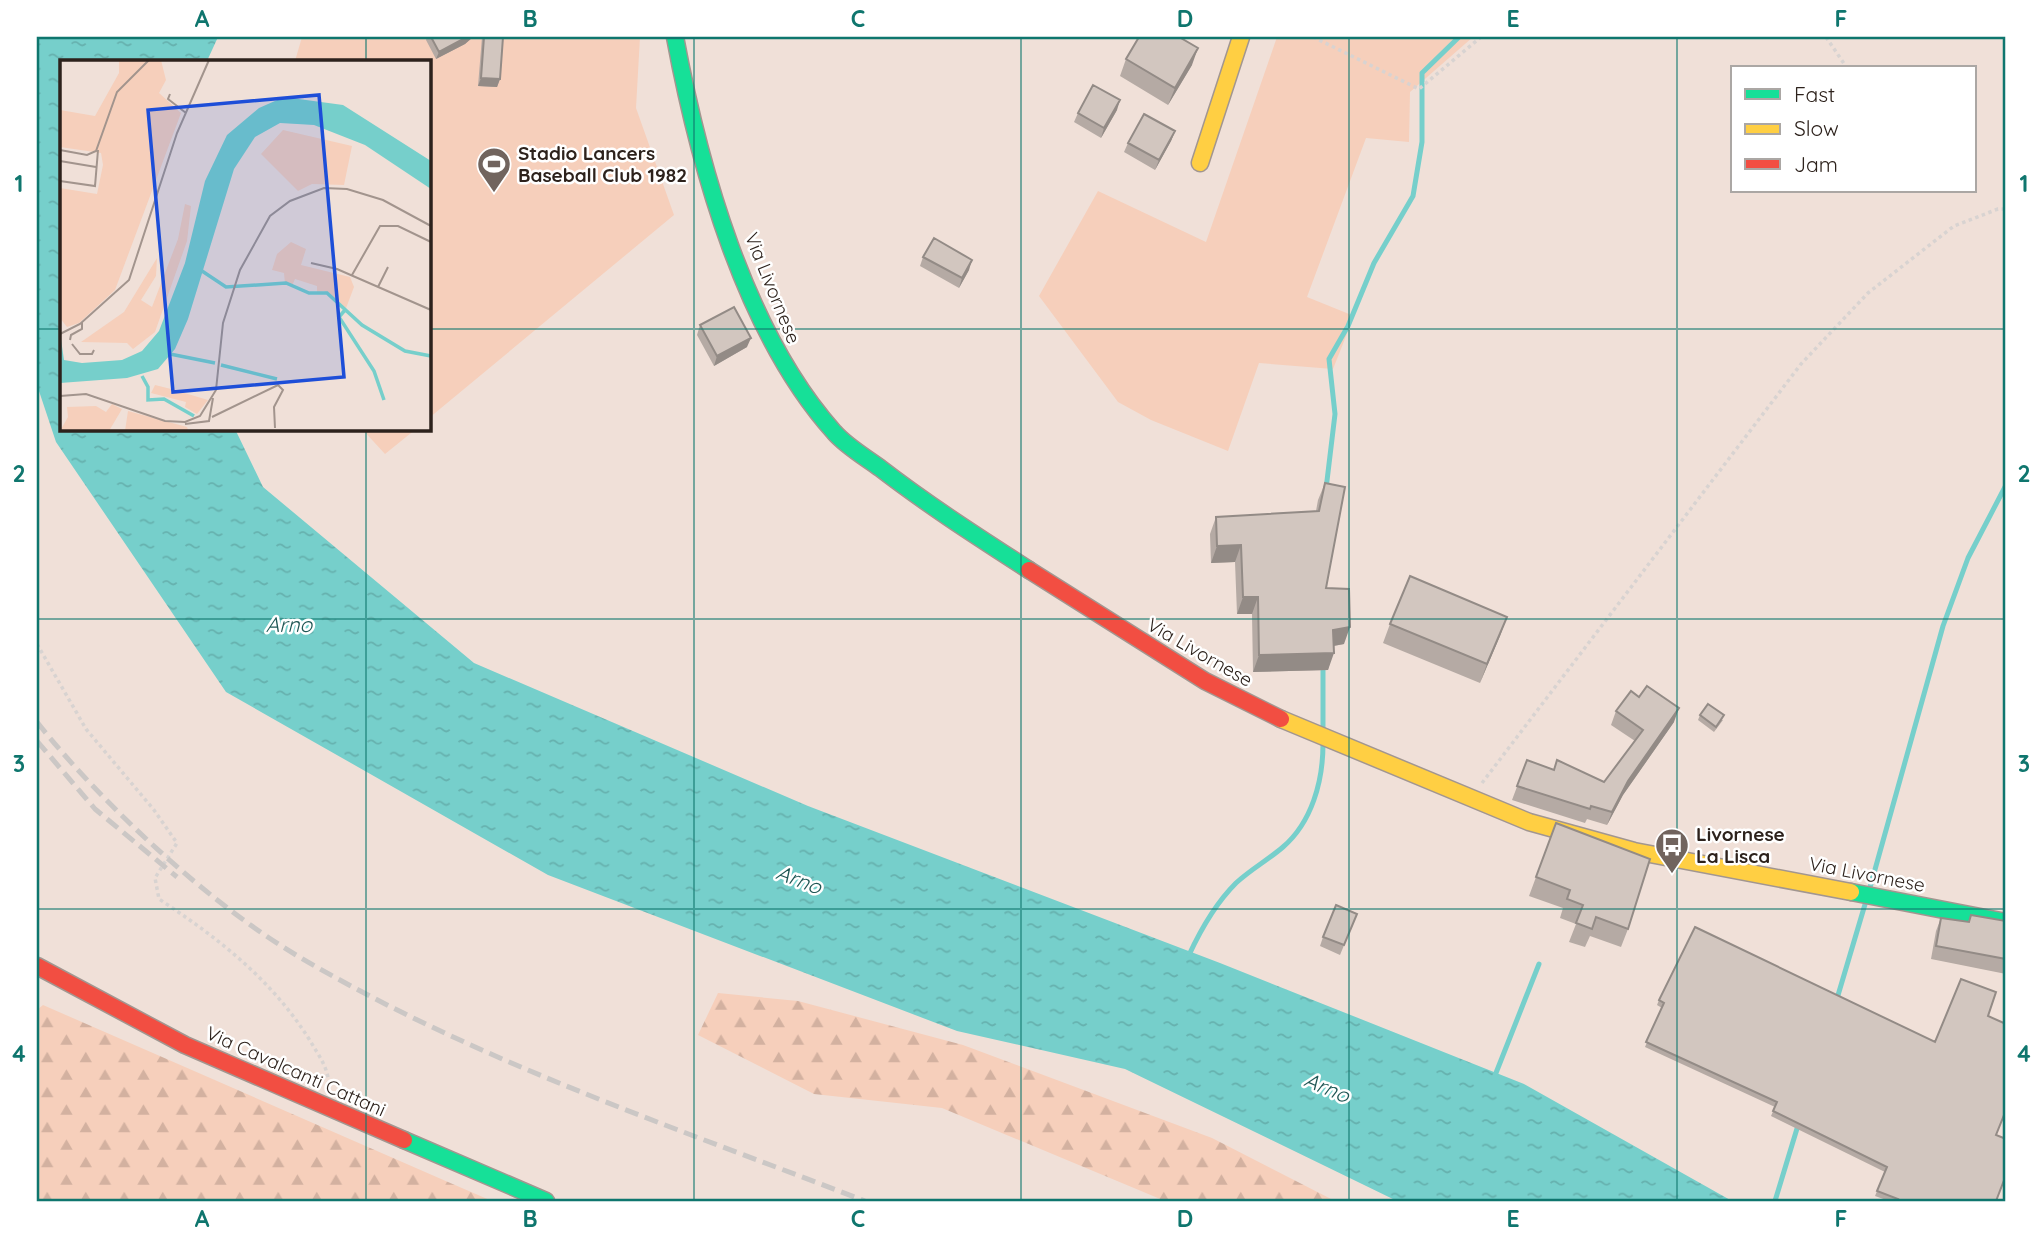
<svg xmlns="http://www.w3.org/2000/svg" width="2043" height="1238" font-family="Quicksand,sans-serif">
<defs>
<pattern id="forest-firs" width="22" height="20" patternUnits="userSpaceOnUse" patternTransform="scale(1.75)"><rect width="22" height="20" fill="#f6cfbb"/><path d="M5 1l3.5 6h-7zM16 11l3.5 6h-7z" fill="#d3b1a0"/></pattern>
<pattern id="water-ripples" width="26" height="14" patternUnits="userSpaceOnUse" patternTransform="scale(1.75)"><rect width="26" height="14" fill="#76cfcb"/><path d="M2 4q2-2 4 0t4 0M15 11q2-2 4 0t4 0" fill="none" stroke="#66b1ae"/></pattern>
</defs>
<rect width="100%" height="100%" fill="#f0e0d8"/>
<path fill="url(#forest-firs)" d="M718,993L798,1001L963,1045L1212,1138L1335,1201H1165L942,1108L814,1094L698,1035Z
M43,1005L448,1182L492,1201H37V1010Z"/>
<path fill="#f6cfbb" d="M302,37H640L636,108L674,215L429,418V61H295Z
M1277,37H1473L1410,92L1409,142L1366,138L1307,297L1354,316L1333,369L1259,363L1228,451L1151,420L1118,402L1039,296L1098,191L1206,242Z
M362,429H416L385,454Z"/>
<path fill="url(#water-ripples)" d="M37,37H218L207,61H61V429H235L263,487L474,663L808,806L1220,963L1524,1084L1732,1201H1397L1125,1069L957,1031L548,875L226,692L56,442L37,385Z"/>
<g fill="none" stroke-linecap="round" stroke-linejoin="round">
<path stroke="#76cfcb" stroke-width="5" d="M1326,489L1335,414L1329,359L1348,326L1374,263L1413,196L1422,142V73L1459,37
M1323,731V663
M1869,891L1943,626L1968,558L2006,485
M1189,955C1201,929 1215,904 1236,883C1251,869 1268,860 1283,847C1312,822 1323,781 1323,744
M1836,1002L1866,901
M1494,1078L1539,964
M1775,1201L1799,1122"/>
<g stroke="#a29690" stroke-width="19">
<path id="fast" d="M675,37C699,166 745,333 834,432C846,446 865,457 880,468C928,505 978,537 1029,570
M1851,892L2006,922
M404,1140L546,1201"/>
</g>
<g stroke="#a29690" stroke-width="19">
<path id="slow" d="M1200,163L1241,37
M1281,719L1529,822L1634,851L1851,892"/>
</g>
<g stroke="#a29690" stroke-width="19">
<path id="jam" d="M1029,570L1205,681L1281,719
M37,966L185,1045L404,1140"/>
</g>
<path stroke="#d8d3d1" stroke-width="3.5" stroke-dasharray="3.5 3.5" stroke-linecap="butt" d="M1313,37L1419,89L1481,37
M1826,37L1847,68
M37,644L86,729L154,810L177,843L155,878L159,899C218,938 271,979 309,1039C319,1056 329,1068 329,1088
M1482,783L1801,364L1868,293L1954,226L1998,209H2006"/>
<use href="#fast" stroke="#16e098" stroke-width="16"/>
<use href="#slow" stroke="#ffcf43" stroke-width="16"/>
<use href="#jam" stroke="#f24e42" stroke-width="16"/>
<path stroke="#cbc7c5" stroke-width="5" stroke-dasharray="14 7" stroke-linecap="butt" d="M37,722C102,804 206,901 296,955C473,1060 674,1127 865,1201
M37,741L95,809L177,877"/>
</g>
<path fill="#b5aaa4" d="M427,37H473L465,44L436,59L426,40Z
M482,37H503L500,79L497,87L478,86Z
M1126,59L1192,65L1168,105L1120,76Z
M1117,110L1101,138L1074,122L1078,113Z
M1175,131L1171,141L1155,170L1124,152L1128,143Z
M923,257L969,270L959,288L920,266Z
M700,325L747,347L714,366L697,335Z
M1325,483L1326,588L1344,644L1334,646L1328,670L1253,672L1252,614H1237L1235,562L1211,563L1210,534L1216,517L1316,511L1318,500Z
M1507,617L1480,683L1383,643L1390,624Z
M1616,711L1674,722L1623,795L1607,825L1587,819L1585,823L1512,800L1527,760L1553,769L1604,782L1635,741L1611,725Z
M1700,715L1723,720L1714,732L1698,720Z
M1556,823L1628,929L1621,947L1590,936L1585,947L1569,942L1576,924L1560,918L1563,908L1529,896Z
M1357,914L1340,955L1320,946L1323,937Z
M1971,915L2006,921V974L1931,959L1936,931L1941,918L1968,922Z
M1659,1000L1935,1042L1988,1016L1996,1135V1201H1889L1875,1196L1885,1172L1771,1116L1775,1107L1645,1047L1662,1008L1657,1005Z"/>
<path fill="#938b86" d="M467,37H473L465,44L436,59L439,52Z
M1198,48L1192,65L1168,105L1175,88Z
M481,78L500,79L497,87L478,86Z
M1120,100L1117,110L1101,138L1104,128Z
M1175,131L1171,141L1155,170L1159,160Z
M972,260L969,270L959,288L962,278Z
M751,338L747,347L714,366L717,356Z
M1241,545L1235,562L1211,563L1217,546Z
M1243,597H1258L1252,614H1237Z
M1507,617L1500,636L1480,683L1487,664Z
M1350,627L1344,644L1327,647L1333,630Z
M1334,653L1328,670L1253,672L1259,655Z
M1679,708L1674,722L1623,795L1607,825L1612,812L1628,781Z"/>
<path fill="#d2c6bf" stroke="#938b86" stroke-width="2" d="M431,37H467L439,52Z
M484,37H503L500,79L481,78Z
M1139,37H1179L1198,48L1175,88L1126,59Z
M1093,85L1120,100L1104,128L1078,113Z
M1144,114L1175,131L1159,160L1128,143Z
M934,238L972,260L962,278L923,257Z
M734,307L751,338L717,356L700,325Z
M1325,483L1345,487L1326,588L1349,589L1350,627L1333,630L1334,653L1259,655L1258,597H1243L1241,545L1217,546L1216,517L1319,511Z
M1410,576L1507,617L1487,664L1390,624Z
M1647,686L1679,708L1628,781L1612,812L1591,806L1590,809L1517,786L1527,760L1554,770L1557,760L1604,782L1643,730L1616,711L1631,691L1639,697Z
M1708,704L1724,715L1716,727L1700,715Z
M1556,823L1650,859L1628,929L1596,917L1592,929L1576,923L1583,905L1567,899L1570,890L1536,877Z
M1336,905L1357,914L1344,945L1323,937Z
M1971,915L2006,921V959L1936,946L1941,918L1969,922Z
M1695,927L1935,1042L1961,979L1996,992L1988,1016L2006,1024V1110L1996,1135L2006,1139V1175L1996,1201H1897L1898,1199L1877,1191L1887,1167L1773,1111L1777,1102L1646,1042L1664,1003L1659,1000Z"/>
<path fill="none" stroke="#0f766e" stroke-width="2" stroke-opacity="0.55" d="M366,37V61M694,37V1201M1021,37V1201M1349,37V1201M1677,37V1201M37,329H61M429,329H2006M366,429V1201M37,619H2006M37,909H2006"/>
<defs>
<g id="stadium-pin" transform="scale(1.75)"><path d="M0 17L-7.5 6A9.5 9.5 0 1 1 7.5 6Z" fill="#71645e" stroke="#fff"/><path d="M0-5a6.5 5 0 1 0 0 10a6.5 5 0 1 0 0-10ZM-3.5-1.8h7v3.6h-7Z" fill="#fff"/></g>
<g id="bus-pin" transform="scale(1.75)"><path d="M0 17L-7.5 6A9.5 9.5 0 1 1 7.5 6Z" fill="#71645e" stroke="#fff"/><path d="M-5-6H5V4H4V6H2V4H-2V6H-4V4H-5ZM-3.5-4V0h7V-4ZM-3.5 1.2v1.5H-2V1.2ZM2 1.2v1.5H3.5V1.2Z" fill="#fff"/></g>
</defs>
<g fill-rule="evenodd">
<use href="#stadium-pin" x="494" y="164"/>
<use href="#bus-pin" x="1672" y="845"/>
</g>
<g text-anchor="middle" stroke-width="5" stroke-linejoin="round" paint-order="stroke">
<g font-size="19" font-weight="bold" fill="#2d221c" stroke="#fff" text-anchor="start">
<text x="518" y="160">Stadio Lancers<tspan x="518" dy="22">Baseball Club 1982</tspan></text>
<text x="1696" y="841">Livornese<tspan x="1696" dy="22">La Lisca</tspan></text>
</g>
<g font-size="19" fill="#2d221c" stroke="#fff">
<text transform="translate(773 288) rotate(68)" y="7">Via Livornese</text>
<text transform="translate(1200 652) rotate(30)" y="7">Via Livornese</text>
<text transform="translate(1867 874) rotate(11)" y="7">Via Livornese</text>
<text transform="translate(296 1071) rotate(24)" y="7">Via Cavalcanti Cattani</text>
</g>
<g font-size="21" font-style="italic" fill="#1e5654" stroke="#fff">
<text x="289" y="632">Arno</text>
<text transform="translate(799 880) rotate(21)" y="7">Arno</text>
<text transform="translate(1327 1088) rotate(23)" y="7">Arno</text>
</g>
</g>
<g transform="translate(60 60)">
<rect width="371" height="371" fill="#f0e0d8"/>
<path d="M59,0H101L106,20L99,33L121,53L55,230L19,263L7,267L0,258V128L37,134L43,105L41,93L0,87V50L35,56L59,13ZM125,144L131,146L127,181L95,272L73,289L67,283L21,282L64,252L97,198L96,216L81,240L92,247L118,179ZM52,344L62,349L49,371H0L8,357L7,347L36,346L46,352ZM68,351L127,367L128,370L65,371Z" fill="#f6cfbb"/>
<path d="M223,70L292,86L284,125L252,124L238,131L201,94ZM231,182L246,189L241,205L290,217L294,227L285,251L264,231L257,232V226L235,219L232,226L225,224L224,213L212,210L217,194ZM95,325L111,329L148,340L137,354L125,347L126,342L91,333Z" fill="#f6cfbb"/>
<path d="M224,37L283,45L371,101V129L305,85L254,65L220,63L195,77L174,109L128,259L115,289L98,309L67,318L0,323V273L4,300L22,303L62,300L82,291L99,271L125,203L145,121L167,75L199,48Z" fill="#76cfcb"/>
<path fill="none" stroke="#76cfcb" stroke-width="3.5" d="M142,211L166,227L226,223L249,233H267L302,265L345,291L371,296M285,250L279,257L314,311L324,340M110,294L155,303M161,305L217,319M82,316L88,327V340L104,339L134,356"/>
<path fill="none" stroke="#a2948d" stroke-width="2" d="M110,34L108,39L126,53M0,90L27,95L36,91L57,32L89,0M0,101L36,107M0,121L35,126L38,90M251,203L277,209L371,250M292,215L320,166H338L371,182M318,227L328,207M0,274L20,264L69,220L117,73L149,0M10,280L11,275L22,269V262M12,284L20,294H32L34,290M0,336L26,334L105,361L125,362L140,356L156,330L163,263L180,210L210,156L230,141L264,128L287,129L323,140L371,166M152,357L218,325L223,330L214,347L215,368M125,364L149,361L153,338"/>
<path fill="#1d4ed8" fill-opacity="0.15" stroke="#1d4ed8" stroke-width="3.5" d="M259,35L284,317L113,332L88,50Z"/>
<rect width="371" height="371" fill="none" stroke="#2d221c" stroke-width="3.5"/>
</g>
<rect width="2043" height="1238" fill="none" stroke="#ffffff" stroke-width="77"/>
<rect x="1731" y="66" width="245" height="126" fill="#ffffff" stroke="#aba7a4" stroke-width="2"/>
<rect x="1745" y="89" width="35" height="10" fill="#16e098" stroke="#aba7a4" stroke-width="2"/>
<text x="1794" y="102" font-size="21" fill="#2d221c">Fast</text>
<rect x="1745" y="124" width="35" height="10" fill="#ffcf43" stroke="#aba7a4" stroke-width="2"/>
<text x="1794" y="136" font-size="21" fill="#2d221c">Slow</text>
<rect x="1745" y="159" width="35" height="10" fill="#f24e42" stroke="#aba7a4" stroke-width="2"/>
<text x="1794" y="172" font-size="21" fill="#2d221c">Jam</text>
<rect x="38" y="38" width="1966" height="1162" fill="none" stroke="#0f766e" stroke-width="2.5"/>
<g font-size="23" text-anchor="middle" font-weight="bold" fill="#0f766e">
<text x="202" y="27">A</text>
<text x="530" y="27">B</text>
<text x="858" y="27">C</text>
<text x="1185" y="27">D</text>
<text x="1513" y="27">E</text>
<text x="1841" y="27">F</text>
<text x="19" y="192">1</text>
<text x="2024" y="192">1</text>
<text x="19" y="482">2</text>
<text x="2024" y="482">2</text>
<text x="19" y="772">3</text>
<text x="2024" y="772">3</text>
<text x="19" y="1062">4</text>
<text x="2024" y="1062">4</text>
<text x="202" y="1227">A</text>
<text x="530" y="1227">B</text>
<text x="858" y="1227">C</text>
<text x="1185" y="1227">D</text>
<text x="1513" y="1227">E</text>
<text x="1841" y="1227">F</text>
</g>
</svg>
